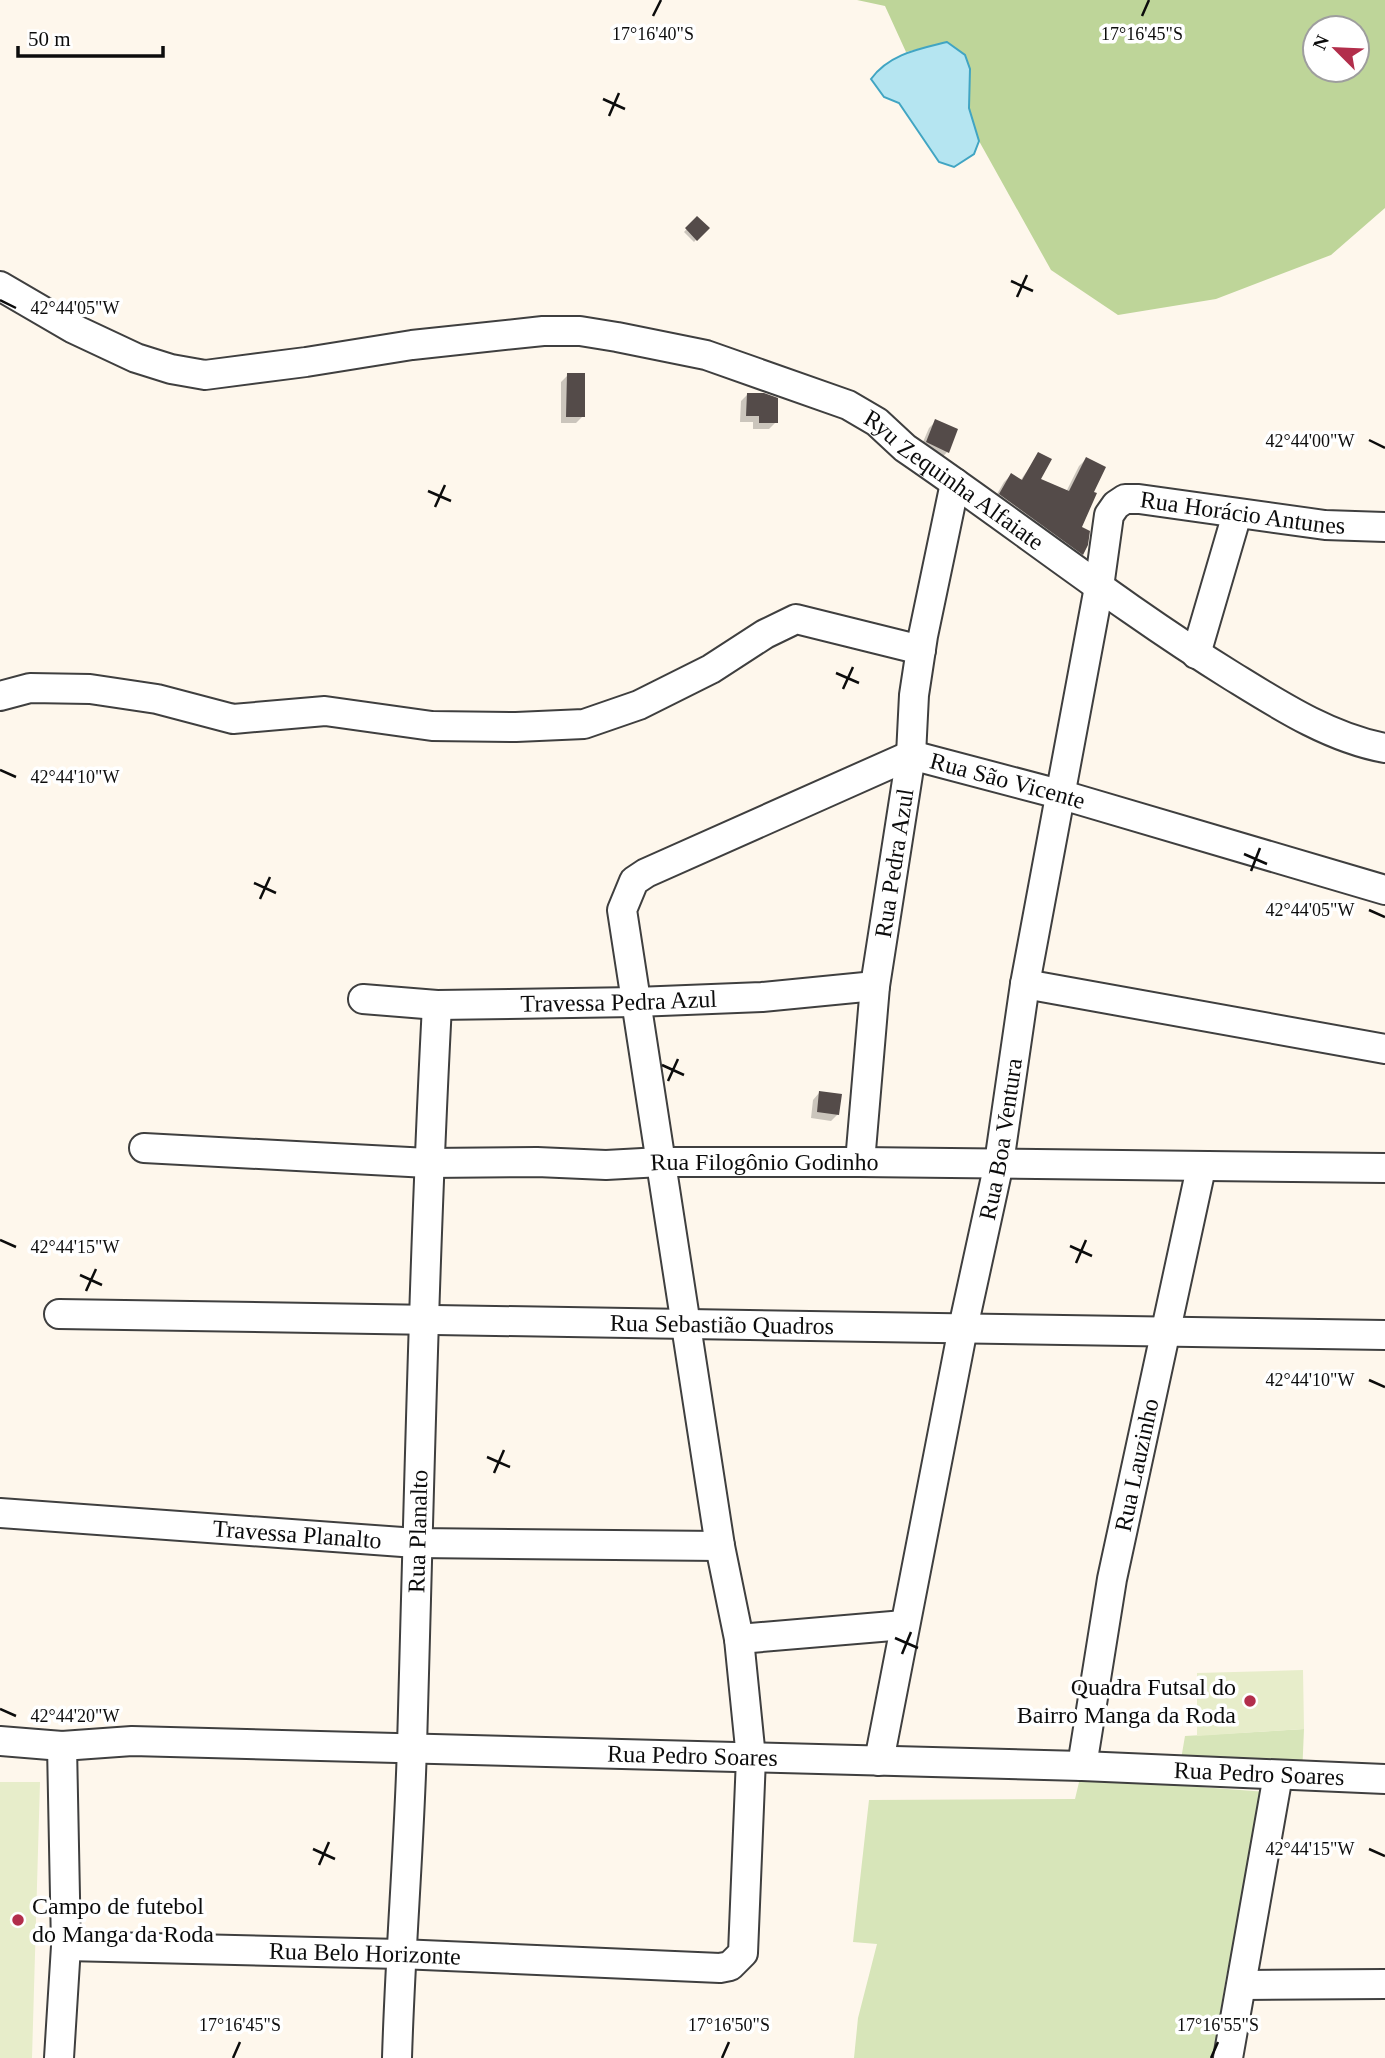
<svg xmlns="http://www.w3.org/2000/svg" width="1385" height="2058" font-family="Georgia,serif">
<rect width="100%" height="100%" fill="#fef7ec"/>
<path fill="#d7e5b9" d="M1304,1729L1302,1776L1179,1771L1185,1736Z
M1080,1778L1267,1792L1226,1977L1213,2058H854L858,2018L877,1944L853,1942L869,1800L1075,1799Z"/>
<path fill="#bed599" fill-rule="evenodd" d="M857,0H1385V208L1331,255L1216,299L1118,315L1051,270L979,141L969,108L970,69L947,42L906,52L885,6ZM1315,28H1357V70H1315Z"/>
<path fill="#e7edca" d="M1303,1670L1304,1729L1197,1736V1673Z
M0,1782H40L32,2058H0Z"/>
<path fill="#b5e5f1" stroke="#41a5c3" stroke-width="2" d="M947,42L965,55L970,69L969,108L979,141L974,154L954,167L939,162L899,103L884,97L871,79C889,54 919,49 947,42Z"/>
<path fill="#0003" d="M697,218L707,228L694,242L684,232Z
M568,375L583,416L576,423H561V382Z
M747,395L776,422L769,429H753V422H740L741,401Z
M935,422L947,452L941,459L920,449L929,428Z
M1039,454L1038,480L1066,492L1079,466L1086,459L1080,528L1082,554L1075,560L993,501L1004,482L1011,475L1020,481Z
M819,1093L838,1114L831,1121L811,1118L813,1100Z"/>
<path fill="#544b49" d="M697,216L710,228L697,241L685,228Z
M567,373H585V417H566Z
M747,393H764L778,398V423H759V416H746Z
M935,419L958,429L949,453L926,442Z
M1038,452L1052,459L1041,479L1069,491L1086,457L1106,467L1094,492L1097,493L1082,527L1090,531L1088,545L1083,555L999,494L1011,473L1022,480Z
M819,1091L842,1094L839,1115L817,1112Z"/>
<g fill="none" stroke-linecap="round" stroke-linejoin="round">
<g stroke="#3f3f3f" stroke-width="32">
<g id="minor">
<path id="s1" d="M0,286L72,328L136,358L171,369L205,375L306,362L412,345L543,331H580L617,337L706,355L848,405L877,422L905,448C1015,523 1119,606 1232,676C1279,705 1330,738 1385,748"/>
<path d="M1196,654L1237,514"/>
<path d="M0,696L30,688L90,689L157,699L233,719L325,711L432,726L516,727L584,724L639,705L711,669L765,634L796,619L921,650"/>
<path d="M1025,984L1385,1049"/>
<path id="s2" d="M363,999L437,1005L636,1002L762,997L875,986"/>
<path id="s3" d="M144,1148L428,1163L537,1162L606,1165L661,1162H860L1385,1168"/>
<path id="s4" d="M860,1162L875,986L911,755L914,695L923,636L955,483"/>
<path id="s5" d="M59,1314L1385,1335"/>
<path id="s6" d="M0,1513L416,1543L720,1546"/>
<path d="M739,1639L904,1625"/>
<path id="s7" d="M0,1741L62,1746L132,1741L1082,1766L1385,1779"/>
<path id="s8" d="M879,1761L963,1328L999,1163L1025,984L1099,587L1109,515L1116,505L1125,499H1139L1325,525L1385,527"/>
<path id="s9" d="M1082,1766L1112,1579L1201,1168"/>
<path id="s10" d="M66,1946L400,1954L720,1968L730,1966L743,1953L751,1758L739,1639L720,1546L622,910L634,881L646,873L911,755L1059,794L1385,890"/>
<path d="M1243,1985L1385,1984"/>
<path d="M59,2058L66,1946L62,1746"/>
<path id="s11" d="M397,2058C400,1954 409,1850 412,1746C419,1499 424,1252 437,1005"/>
<path d="M1228,2058L1278,1775"/>
</g>
</g>
<use href="#minor" stroke="#fff" stroke-width="28"/>
</g>
<path fill="none" stroke="#0c0c0c" stroke-width="2.5" d="M653,16L661,0M1142,16L1149,0M603,99L625,109M609,116L619,93M1011,281L1033,291M1017,297L1027,275M0,300L16,308M1369,440L1385,448M428,491L451,501M435,507L445,485M836,673L859,683M843,689L853,667M0,770L16,777M1244,854L1267,864M1251,871L1260,848M254,883L276,893M260,899L270,877M1369,910L1385,917M662,1065L684,1075M668,1081L678,1059M0,1240L16,1247M1070,1246L1092,1256M1076,1263L1086,1240M80,1275L102,1285M86,1291L96,1269M1369,1380L1385,1387M487,1457L510,1467M494,1473L504,1450M895,1638L918,1648M902,1654L911,1632M0,1709L16,1716M313,1849L335,1859M1369,1849L1385,1856M319,1865L329,1842M233,2058L240,2042M722,2058L729,2042M1211,2058L1218,2042"/>
<g fill="#b22e4b" stroke="#fff" stroke-width="2.5">
<circle cx="1250" cy="1701" r="7"/>
<circle cx="18" cy="1920" r="7"/>
</g>
<g text-anchor="middle" stroke-width="7" stroke-linejoin="round" paint-order="stroke">
<g font-size="24" fill="#0c0c0c" stroke="#fff">
<text dy="8" stroke="none"><textPath href="#s1" startOffset="1012">Ryu Zequinha Alfaiate</textPath></text>
<text dy="8" stroke="none"><textPath href="#s8" startOffset="1409">Rua Horácio Antunes</textPath></text>
<text dy="8" stroke="none"><textPath href="#s10" startOffset="2172">Rua São Vicente</textPath></text>
<text dy="8" stroke="none"><textPath href="#s4" startOffset="301">Rua Pedra Azul</textPath></text>
<text dy="8" stroke="none"><textPath href="#s2" startOffset="256">Travessa Pedra Azul</textPath></text>
<text dy="8" stroke="none"><textPath href="#s8" startOffset="634">Rua Boa Ventura</textPath></text>
<text dy="8" stroke="none"><textPath href="#s3" startOffset="621">Rua Filogônio Godinho</textPath></text>
<text dy="8" stroke="none"><textPath href="#s5" startOffset="663">Rua Sebastião Quadros</textPath></text>
<text dy="8" stroke="none"><textPath href="#s9" startOffset="306">Rua Lauzinho</textPath></text>
<text dy="8" stroke="none"><textPath href="#s11" startOffset="527">Rua Planalto</textPath></text>
<text dy="8" stroke="none"><textPath href="#s6" startOffset="298">Travessa Planalto</textPath></text>
<text dy="8" stroke="none"><textPath href="#s7" startOffset="693">Rua Pedro Soares</textPath></text>
<text dy="8" stroke="none"><textPath href="#s7" startOffset="1260">Rua Pedro Soares</textPath></text>
<text dy="8" stroke="none"><textPath href="#s10" startOffset="299">Rua Belo Horizonte</textPath></text>
</g>
<g font-size="24" fill="#0c0c0c" stroke="#fff" text-anchor="end">
<text x="1236" y="1695">Quadra Futsal do<tspan x="1236" dy="28">Bairro Manga da Roda</tspan></text>
<text x="32" y="1914" text-anchor="start">Campo de futebol<tspan x="32" dy="28">do Manga da Roda</tspan></text>
</g>
</g>
<g font-size="18" text-anchor="middle" fill="#0c0c0c" stroke="#fff" stroke-width="7" stroke-linejoin="round" paint-order="stroke">
<text x="1142" y="40">17°16'45"S</text>
<text x="653" y="40">17°16'40"S</text>
<text x="75" y="314">42°44'05"W</text>
<text x="1310" y="447">42°44'00"W</text>
<text x="75" y="783">42°44'10"W</text>
<text x="1310" y="916">42°44'05"W</text>
<text x="75" y="1253">42°44'15"W</text>
<text x="1310" y="1386">42°44'10"W</text>
<text x="75" y="1722">42°44'20"W</text>
<text x="1310" y="1855">42°44'15"W</text>
<text x="240" y="2031">17°16'45"S</text>
<text x="729" y="2031">17°16'50"S</text>
<text x="1218" y="2031">17°16'55"S</text>
</g>
<g transform="translate(1336 49) rotate(294)"><circle r="33" fill="#ffffff" stroke="#9e9e9e" stroke-width="2"/>
<path d="M0-5L12 26L0 18L-12 26Z" fill="#b22e4b"/>
<text y="-10" font-size="19" font-weight="bold" text-anchor="middle" fill="#0c0c0c">N</text>
</g>
<path d="M18 46v10h145v-10" fill="none" stroke="#0c0c0c" stroke-width="3.5"/>
<text x="28" y="46" font-size="21" fill="#0c0c0c" stroke="#ffffff" stroke-width="5" paint-order="stroke">50 m</text>
</svg>
